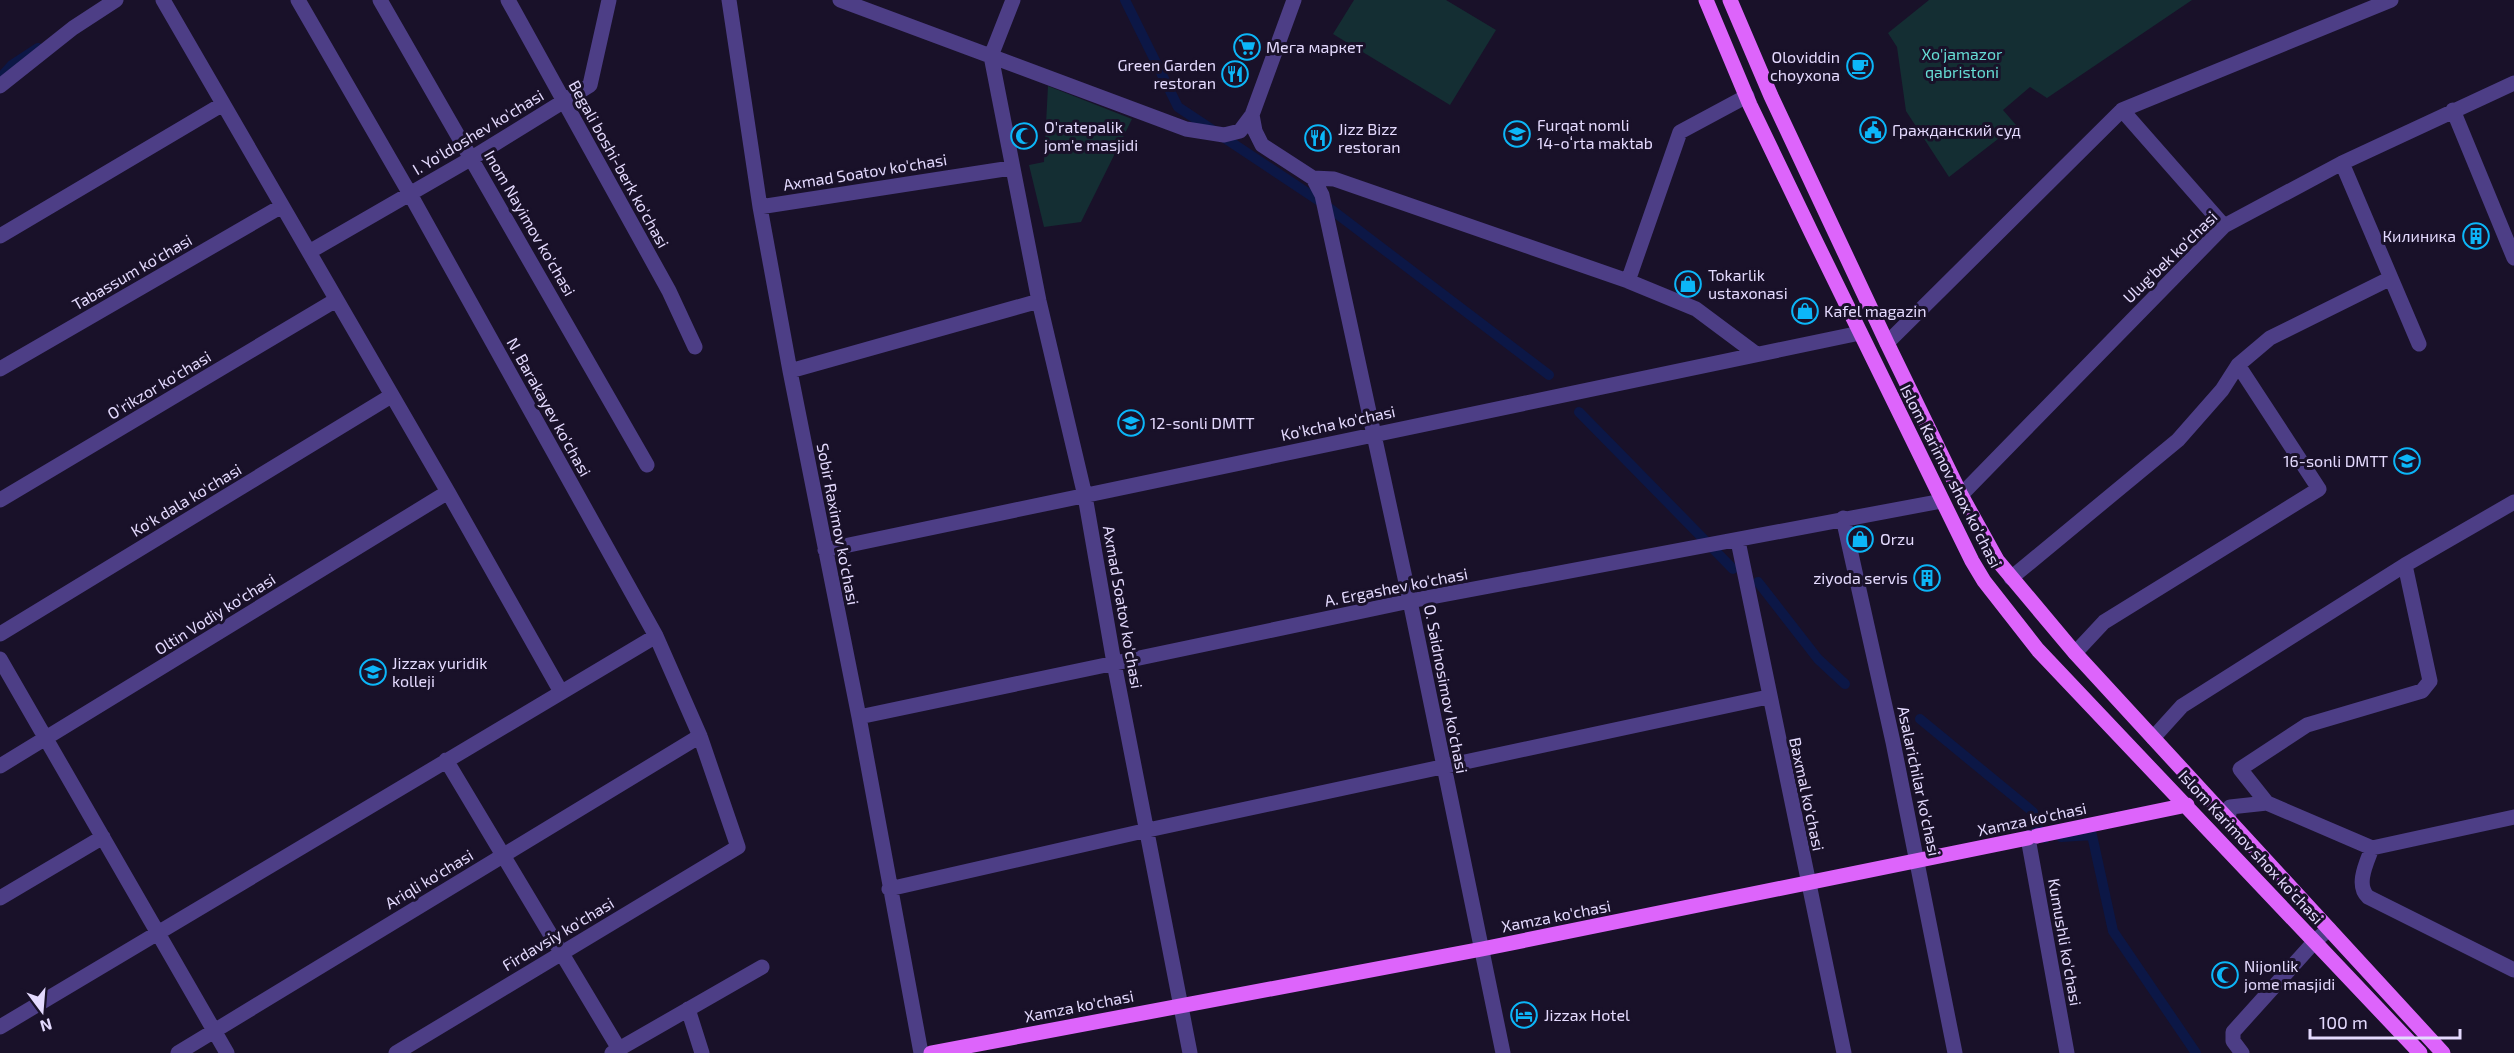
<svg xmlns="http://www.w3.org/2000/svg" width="2514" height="1053" font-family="'Exo 2',sans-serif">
<rect width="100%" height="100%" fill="#191129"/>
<path fill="#142e33" d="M1354,0H1446L1496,30L1450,105L1333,34Z
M1929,0H2192L2047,98L2030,87L2003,110L2016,125L1949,177L1906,111L1897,47L1888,33Z
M1048,86L1132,119L1081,222L1044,227L1029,165L1044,162Z"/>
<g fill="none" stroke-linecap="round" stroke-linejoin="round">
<path stroke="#0c1746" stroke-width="10" d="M1125,0L1178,107L1324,204L1549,375
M0,78L12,65L38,48
M1579,412L1733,569
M1758,582L1818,659L1845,684
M1920,719L2033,812L2034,823L2045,838
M2061,837L2092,835L2113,931L2196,1053"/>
<path stroke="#4d3e86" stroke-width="15" d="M163,0L448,492L561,692
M298,0L410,194L656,636L700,736L738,847L396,1053
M380,0L647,465
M508,0L669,291L695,347
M729,0L760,207L790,371L859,717L921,1053
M840,0L1186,129L1224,135L1240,131L1252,115L1294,0
M1013,0L991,56L1039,301L1085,496L1114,663L1190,1053
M0,86L73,28L116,0
M2122,110L2224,226
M2453,110L2514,258
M1252,115L1255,131L1262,145L1313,178L1322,195L1410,601L1503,1053
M2342,163L2419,344
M1313,178L1334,179L1628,281L1696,309L1755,353
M760,207L1011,168
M0,236L223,104
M309,252L472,158L590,85L609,0
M1628,281L1680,132L1747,96
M1887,343L2122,110L2391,0
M0,369L282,206
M790,371L1039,301
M1961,495L2224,226L2342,163L2514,83
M0,500L336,300
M1843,518L1893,742L1955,1053
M1738,541L1844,1053
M825,550L1860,333
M2011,578L2178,440L2222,390L2238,365L2270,338L2391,278
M0,634L391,396
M2075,653L2104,622L2319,489L2238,365
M0,659L227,1053
M859,717L1410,601L1942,501
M2153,738L2182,706L2405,565L2514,502
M446,760L619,1049
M0,766L448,492
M2267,803L2240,769L2307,725L2422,691L2430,681L2405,565
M2228,820L2230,807L2267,803L2372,848L2514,817
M2037,836L2028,838L2067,1053
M2372,848C2367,862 2355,885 2368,897L2514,970
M889,889L1148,830L1768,697
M0,898L103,837
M688,1009L702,1053
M0,1027L656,636
M178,1053L700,736
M612,1053L762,967
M2242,1053L2233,1041V1032L2315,941L2329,929"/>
<path stroke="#dd64fb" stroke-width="15" d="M1706,0L1750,105L1812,234L1972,561L1984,581L2038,650L2420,1053
M1730,0L1771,96L1887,343L1961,495L1997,560L2075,653L2443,1053
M2037,836L2187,805
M931,1053L1482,949L2028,838"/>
</g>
<defs>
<g id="supermarket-ring" transform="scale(1.35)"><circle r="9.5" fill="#191129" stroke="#0cb6f8" stroke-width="1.5"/><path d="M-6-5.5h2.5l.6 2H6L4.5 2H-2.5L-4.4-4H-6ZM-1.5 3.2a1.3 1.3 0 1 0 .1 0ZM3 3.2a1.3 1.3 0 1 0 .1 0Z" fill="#0cb6f8"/></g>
<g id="cafe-ring" transform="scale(1.35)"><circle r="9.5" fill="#191129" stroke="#0cb6f8" stroke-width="1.5"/><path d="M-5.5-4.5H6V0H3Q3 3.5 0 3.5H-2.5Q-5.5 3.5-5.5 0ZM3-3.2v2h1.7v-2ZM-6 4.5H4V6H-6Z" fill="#0cb6f8"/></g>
<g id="restaurant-ring" transform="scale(1.35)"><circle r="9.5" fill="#191129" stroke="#0cb6f8" stroke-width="1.5"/><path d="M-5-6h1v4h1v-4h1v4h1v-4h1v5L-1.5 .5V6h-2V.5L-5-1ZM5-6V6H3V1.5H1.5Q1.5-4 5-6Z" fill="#0cb6f8"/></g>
<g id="civic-ring" transform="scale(1.35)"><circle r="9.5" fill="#191129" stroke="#0cb6f8" stroke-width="1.5"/><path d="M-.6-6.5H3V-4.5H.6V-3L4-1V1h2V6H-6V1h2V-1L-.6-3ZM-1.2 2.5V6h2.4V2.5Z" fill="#0cb6f8"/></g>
<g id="school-ring" transform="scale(1.35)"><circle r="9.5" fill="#191129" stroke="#0cb6f8" stroke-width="1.5"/><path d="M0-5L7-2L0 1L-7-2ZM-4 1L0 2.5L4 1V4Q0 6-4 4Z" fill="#0cb6f8"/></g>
<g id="mosque-ring" transform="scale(1.35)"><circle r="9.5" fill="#191129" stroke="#0cb6f8" stroke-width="1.5"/><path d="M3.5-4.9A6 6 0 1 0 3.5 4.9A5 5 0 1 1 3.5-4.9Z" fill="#0cb6f8"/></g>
<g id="building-ring" transform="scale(1.35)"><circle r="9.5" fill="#191129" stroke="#0cb6f8" stroke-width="1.5"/><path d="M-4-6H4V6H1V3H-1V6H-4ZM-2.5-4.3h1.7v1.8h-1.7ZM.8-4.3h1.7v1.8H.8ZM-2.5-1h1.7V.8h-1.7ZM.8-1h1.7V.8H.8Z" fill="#0cb6f8"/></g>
<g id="shop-ring" transform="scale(1.35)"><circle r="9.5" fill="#191129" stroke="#0cb6f8" stroke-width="1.5"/><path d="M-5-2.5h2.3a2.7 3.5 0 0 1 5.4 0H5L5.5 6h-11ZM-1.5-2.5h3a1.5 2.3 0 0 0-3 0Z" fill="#0cb6f8"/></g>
<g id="university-ring" transform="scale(1.35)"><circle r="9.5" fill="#191129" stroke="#0cb6f8" stroke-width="1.5"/><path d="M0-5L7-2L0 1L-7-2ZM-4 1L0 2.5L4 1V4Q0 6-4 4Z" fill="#0cb6f8"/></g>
<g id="hotel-ring" transform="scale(1.35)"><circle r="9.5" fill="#191129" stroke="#0cb6f8" stroke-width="1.5"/><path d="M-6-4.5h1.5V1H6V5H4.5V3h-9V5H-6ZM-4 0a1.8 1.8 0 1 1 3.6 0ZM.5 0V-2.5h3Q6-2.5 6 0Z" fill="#0cb6f8"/></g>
</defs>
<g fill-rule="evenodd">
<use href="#supermarket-ring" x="1247" y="47"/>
<use href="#cafe-ring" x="1860" y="66"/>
<use href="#restaurant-ring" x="1235" y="74"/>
<use href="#civic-ring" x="1873" y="130"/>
<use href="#school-ring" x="1517" y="134"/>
<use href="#mosque-ring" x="1024" y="136"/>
<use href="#restaurant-ring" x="1318" y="138"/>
<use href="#building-ring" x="2476" y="236"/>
<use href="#shop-ring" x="1688" y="284"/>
<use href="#shop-ring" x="1805" y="311"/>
<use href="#school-ring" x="1131" y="423"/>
<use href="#school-ring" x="2407" y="461"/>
<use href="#shop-ring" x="1860" y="539"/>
<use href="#building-ring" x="1927" y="578"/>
<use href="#university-ring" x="373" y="672"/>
<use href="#mosque-ring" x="2225" y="975"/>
<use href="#hotel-ring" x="1524" y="1015"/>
</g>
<g text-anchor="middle" stroke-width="6" stroke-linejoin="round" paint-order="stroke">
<g font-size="16" fill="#e4dafe" stroke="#191129" text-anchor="start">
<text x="1266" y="53">Мега маркет</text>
<text x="1840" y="63" text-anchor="end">Oloviddin<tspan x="1840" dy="18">choyxona</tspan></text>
<text x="1216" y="71" text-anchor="end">Green Garden<tspan x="1216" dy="18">restoran</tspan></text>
<text x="1537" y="131">Furqat nomli<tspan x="1537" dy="18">14-oʻrta maktab</tspan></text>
<text x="1044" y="133">O'ratepalik<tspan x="1044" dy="18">jom'e masjidi</tspan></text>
<text x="1338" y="135">Jizz Bizz<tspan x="1338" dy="18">restoran</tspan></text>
<text x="1892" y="136">Гражданский суд</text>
<text x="2456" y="242" text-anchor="end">Килиника</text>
<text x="1708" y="281">Tokarlik<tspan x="1708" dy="18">ustaxonasi</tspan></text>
<text x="1824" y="317">Kafel magazin</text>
<text x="1150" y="429">12-sonli DMTT</text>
<text x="2388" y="467" text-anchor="end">16-sonli DMTT</text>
<text x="1880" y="545">Orzu</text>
<text x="1908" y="584" text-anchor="end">ziyoda servis</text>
<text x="392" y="669">Jizzax yuridik<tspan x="392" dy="18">kolleji</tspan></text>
<text x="2244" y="972">Nijonlik<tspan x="2244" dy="18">jome masjidi</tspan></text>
<text x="1544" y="1021">Jizzax Hotel</text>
</g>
<g font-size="16" fill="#66ddd5" stroke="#191129">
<text x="1962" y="60">Xo'jamazor<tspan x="1962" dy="18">qabristoni</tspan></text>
</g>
<g font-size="16" fill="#e4dafe" stroke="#191129">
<text transform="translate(478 132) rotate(-31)" y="6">I. Yo'ldoshev ko'chasi</text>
<text transform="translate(619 164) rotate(61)" y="6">Begali boshi-berk ko'chasi</text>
<text transform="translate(865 172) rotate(-9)" y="6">Axmad Soatov ko'chasi</text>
<text transform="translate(530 223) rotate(60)" y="6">Inom Nayimov ko'chasi</text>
<text transform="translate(2170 257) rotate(-44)" y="6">Ulug'bek ko'chasi</text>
<text transform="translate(132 272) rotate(-30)" y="6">Tabassum ko'chasi</text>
<text transform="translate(159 385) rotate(-31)" y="6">O'rikzor ko'chasi</text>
<text transform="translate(549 407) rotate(61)" y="6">N. Barakayev ko'chasi</text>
<text transform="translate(1338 423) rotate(-12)" y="6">Ko'kcha ko'chasi</text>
<text transform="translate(1951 476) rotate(63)" y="6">Islom Karimov shox ko'chasi</text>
<text transform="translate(186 500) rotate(-31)" y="6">Ko'k dala ko'chasi</text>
<text transform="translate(838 524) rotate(79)" y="6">Sobir Raximov ko'chasi</text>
<text transform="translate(1396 587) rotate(-11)" y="6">A. Ergashev ko'chasi</text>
<text transform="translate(1123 607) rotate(80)" y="6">Axmad Soatov ko'chasi</text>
<text transform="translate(215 614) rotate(-32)" y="6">Oltin Vodiy ko'chasi</text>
<text transform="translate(1446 689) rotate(79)" y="6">O. Saidnosimov ko'chasi</text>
<text transform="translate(1919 781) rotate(78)" y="6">Asalarichilar ko'chasi</text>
<text transform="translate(1807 794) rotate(78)" y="6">Baxmal ko'chasi</text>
<text transform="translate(2032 819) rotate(-12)" y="6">Xamza ko'chasi</text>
<text transform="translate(2251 847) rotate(47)" y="6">Islom Karimov shox ko'chasi</text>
<text transform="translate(429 879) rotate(-31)" y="6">Ariqli ko'chasi</text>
<text transform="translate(1556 916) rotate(-11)" y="6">Xamza ko'chasi</text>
<text transform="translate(558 934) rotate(-31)" y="6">Firdavsiy ko'chasi</text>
<text transform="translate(2065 942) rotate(80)" y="6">Kumushli ko'chasi</text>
<text transform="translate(1079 1006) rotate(-11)" y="6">Xamza ko'chasi</text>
</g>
</g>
<g transform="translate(42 1011) rotate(164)" stroke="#191129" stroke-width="4.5" paint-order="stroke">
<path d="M0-4.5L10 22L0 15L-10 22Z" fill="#e4dafe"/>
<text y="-9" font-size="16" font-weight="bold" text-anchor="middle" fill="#e4dafe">N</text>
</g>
<path d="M2310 1029v9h150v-9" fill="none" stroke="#e4dafe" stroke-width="3"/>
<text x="2319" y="1029" font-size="18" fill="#e4dafe" stroke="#191129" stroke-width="4.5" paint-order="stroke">100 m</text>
</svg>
